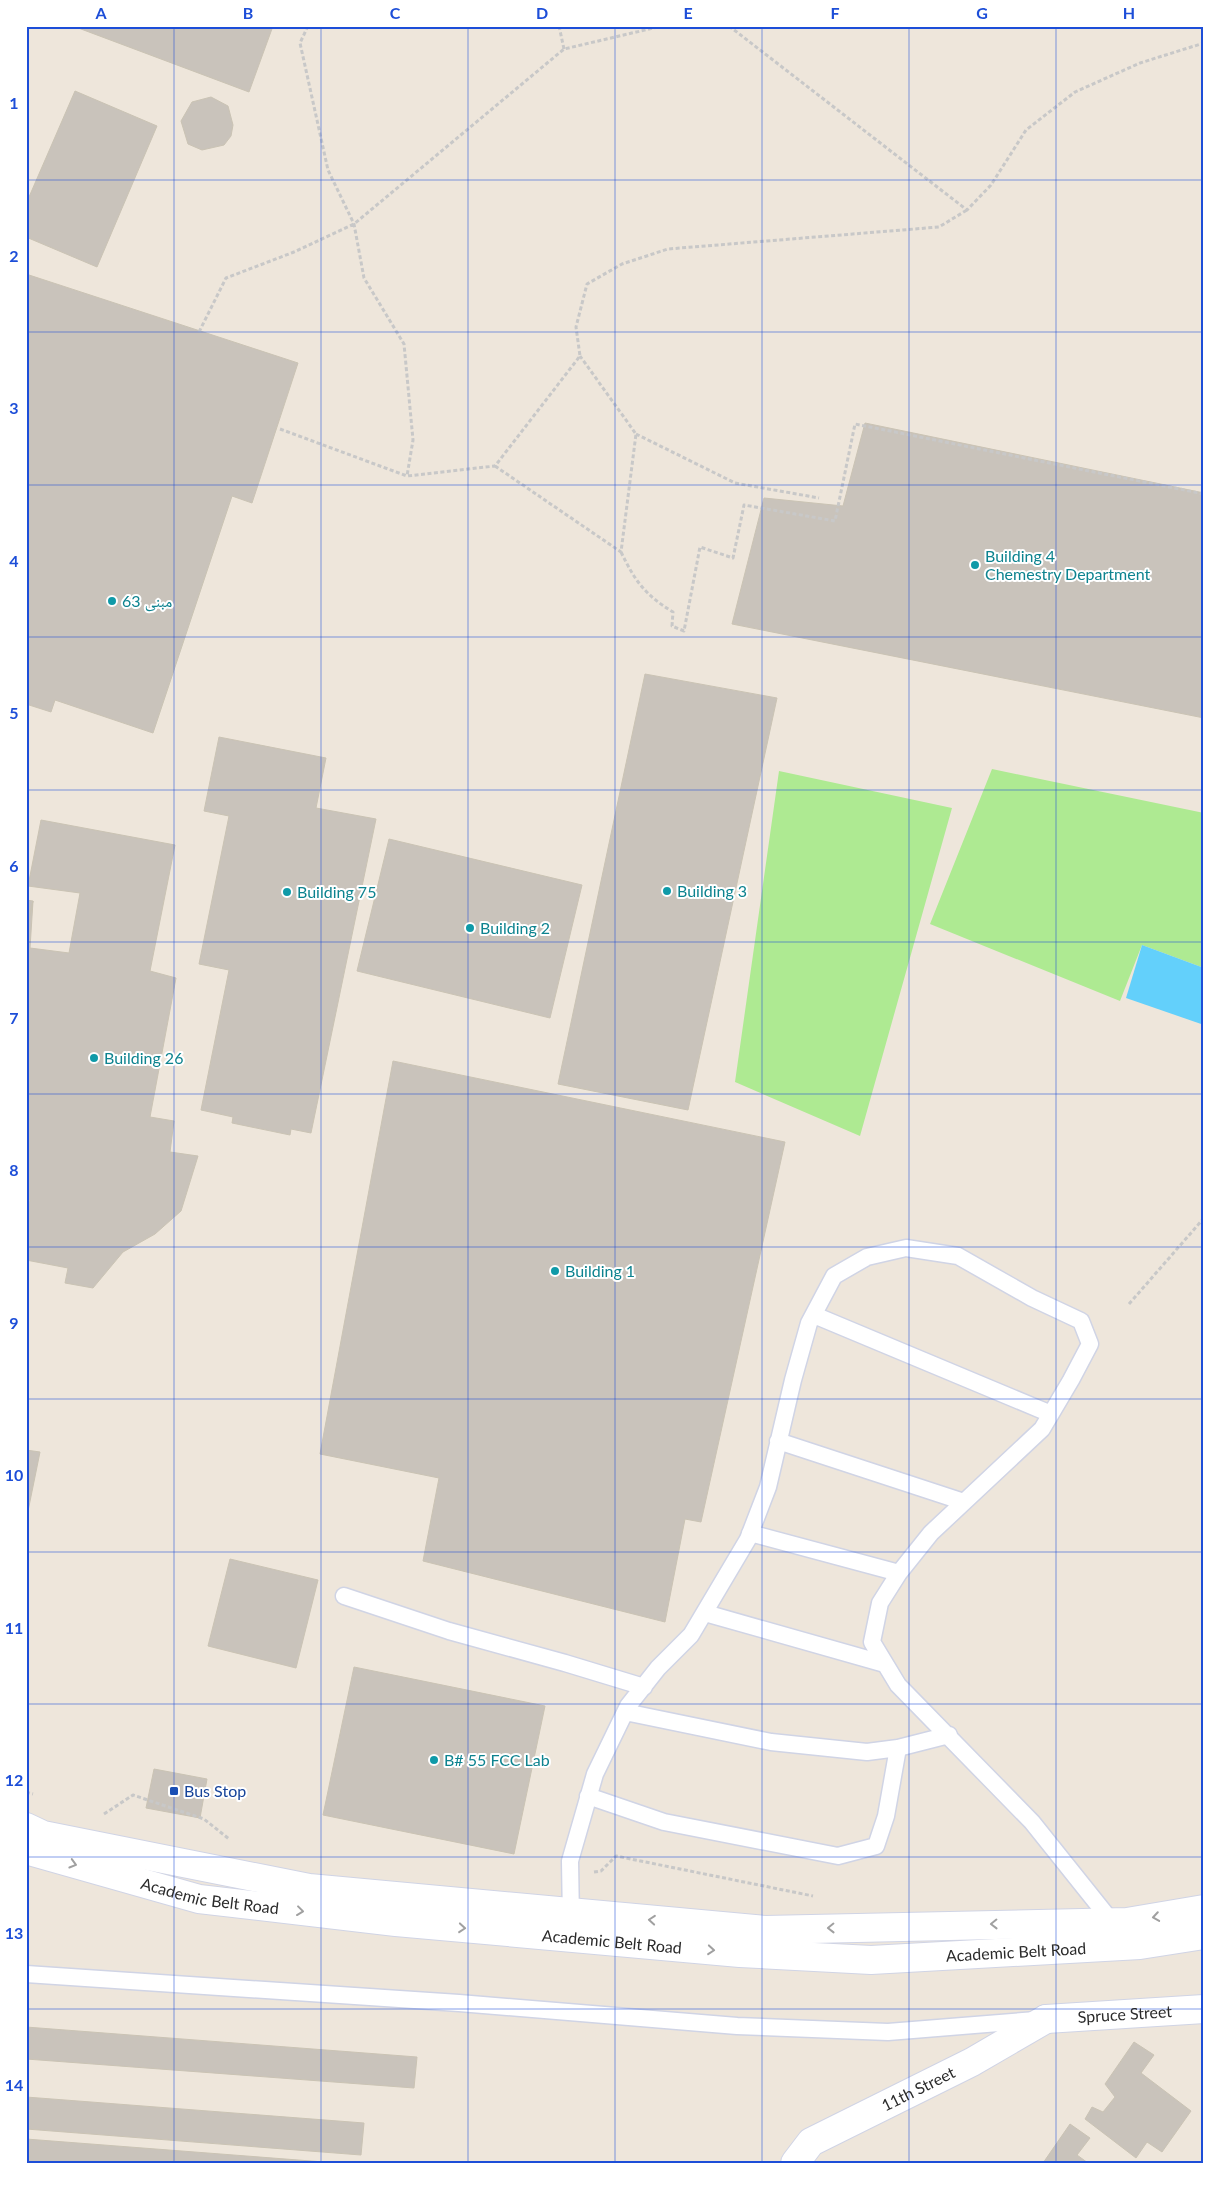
<svg xmlns="http://www.w3.org/2000/svg" width="1230" height="2189" font-family="Lato,'Noto Naskh Arabic',sans-serif">
<rect width="100%" height="100%" fill="#eee6db"/>
<path fill="#aeea92" d="M992,769L1204,813V968L1142,945L1120,1001L930,924Z
M779,771L952,808L860,1136L735,1082Z"/>
<path fill="#63d0fb" d="M1142,945L1204,968V1025L1126,998Z"/>
<path fill="#c9c3bb" stroke="#cac3b4" d="M73,26H273L249,92Z
M75,91L157,126L97,267L26,237V196L29,197Z
M211,97L228,106L233,125L231,136L224,145L202,150L188,144L181,121L192,102Z
M26,274L298,363L252,503L232,496L153,733L55,700L51,712L26,704Z
M865,423L1204,493V718L732,624L764,498L843,506Z
M645,674L777,698L688,1110L558,1084Z
M219,737L326,758L316,808L376,819L311,1133L291,1129L290,1135L232,1123L233,1117L201,1110L229,970L199,964L229,816L204,811Z
M41,820L175,845L150,971L176,978L150,1117L174,1121L170,1152L198,1156L181,1211L155,1234L123,1252L93,1288L65,1283L68,1268L26,1260V1217L30,1200L26,1199V932L33,901L30,948L69,953L80,893L28,886Z
M389,839L582,885L550,1018L357,971Z
M26,900L33,901L26,932Z
M393,1061L785,1142L701,1522L685,1519L665,1622L423,1561L439,1478L320,1454Z
M26,1450L40,1452L26,1521Z
M230,1559L318,1580L296,1668L208,1646Z
M354,1667L545,1706L514,1854L323,1815Z
M154,1769L207,1779L200,1818L146,1808Z
M26,2027L417,2057L414,2088L26,2059Z
M1134,2042L1154,2055L1141,2073L1191,2111L1162,2152L1147,2142L1136,2158L1085,2119L1092,2107L1103,2112L1115,2097L1105,2084Z
M26,2097L364,2123L361,2155L26,2129Z
M1070,2124L1090,2138L1077,2155L1088,2163H1043Z
M26,2139L337,2163H26Z"/>
<g fill="none" stroke-linecap="round" stroke-linejoin="round">
<g stroke="#d0d4e5" stroke-width="19">
<path id="lane" d="M814,1315L1051,1414
M778,1441L964,1502
M750,1533L899,1573
M344,1596L449,1631L565,1663L644,1687
M705,1613L885,1664
M625,1712L771,1742L867,1752L898,1748L949,1735
M588,1796L664,1822L838,1856L876,1846L886,1816L898,1748
M571,1920L570,1861L595,1774L628,1706L658,1668L691,1635L748,1539L768,1487L793,1380L809,1323L834,1276L867,1257L906,1248L958,1256L1032,1298L1081,1321L1090,1344L1071,1380L1042,1429L931,1533L899,1573L880,1603L872,1642L898,1685L1032,1822L1112,1922
M26,1974L459,2003L737,2026L888,2032L1036,2020"/>
</g>
<g stroke="#d0d4e5" stroke-width="30">
<g id="street">
<path id="s1" d="M795,2163L811,2142L972,2062L1046,2019"/>
</g>
</g>
<g stroke="#d0d4e5" stroke-width="30">
<g id="secondary">
<path d="M26,1827L43,1835L309,1888L765,1930L1127,1922L1204,1909"/>
<path id="s2" d="M26,1850L199,1899L396,1922L740,1953L871,1960L1140,1945L1204,1935"/>
<path id="s3" d="M1046,2019L1204,2009"/>
</g>
</g>
<path stroke="#c8c8c8" stroke-width="3" stroke-dasharray="4 2.5" stroke-linecap="butt" d="M308,26L300,43L328,170L354,224L364,278L404,344L413,440L407,476
M559,26L564,49
M729,26L967,210L991,185L1026,130L1075,92L1140,63L1204,43
M199,332L226,278L294,252L354,224L564,49L662,26
M280,429L407,476L495,466L580,356L576,327L587,284L622,264L668,249L939,227L967,210
M636,434L735,483L819,498
M495,466L621,552L636,434L580,356
M621,552C635,581 645,595 673,612L672,626L684,631L700,547L733,558L744,505L835,521L855,424L1204,494
M1129,1304L1204,1218
M26,1792L33,1794
M104,1814L133,1795L204,1819L229,1839
M594,1872L601,1871L616,1856L813,1896"/>
<use href="#lane" stroke="#fff" stroke-width="16"/>
<use href="#street" stroke="#fff" stroke-width="28"/>
<use href="#secondary" stroke="#fff" stroke-width="28"/>
</g>
<defs><path id="oneway-chevron" d="M-2-3.5L2.5 0L-2 3.5" fill="none" stroke-width="1.6" stroke-linecap="round" stroke-linejoin="round" transform="scale(1.25)"/></defs>
<g stroke="#a0a0a0">
<use href="#oneway-chevron" transform="translate(73 1864) rotate(16)"/>
<use href="#oneway-chevron" transform="translate(300 1911) rotate(7)"/>
<use href="#oneway-chevron" transform="translate(1156 1917) rotate(171)"/>
<use href="#oneway-chevron" transform="translate(652 1920) rotate(-175)"/>
<use href="#oneway-chevron" transform="translate(994 1924) rotate(179)"/>
<use href="#oneway-chevron" transform="translate(462 1928) rotate(5)"/>
<use href="#oneway-chevron" transform="translate(831 1928) rotate(179)"/>
<use href="#oneway-chevron" transform="translate(711 1950) rotate(5)"/>
</g>
<path fill="none" stroke="#1d4ed8" stroke-width="1" stroke-opacity="0.55" d="M174,26V2163M321,26V2163M468,26V2163M615,26V2163M762,26V2163M909,26V2163M1056,26V2163M26,180H1204M26,332H1204M26,485H1204M26,637H1204M26,790H1204M26,942H1204M26,1094H1204M26,1247H1204M26,1399H1204M26,1552H1204M26,1704H1204M26,1857H1204M26,2009H1204"/>
<g fill="#0f9aa8" stroke="#fff" stroke-width="2">
<circle cx="975" cy="565" r="5"/>
<circle cx="112" cy="601" r="5"/>
<circle cx="667" cy="891" r="5"/>
<circle cx="287" cy="892" r="5"/>
<circle cx="470" cy="928" r="5"/>
<circle cx="94" cy="1058" r="5"/>
<circle cx="555" cy="1271" r="5"/>
<circle cx="434" cy="1760" r="5"/>
</g>
<rect fill="#1a4fb4" stroke="#fff" stroke-width="2" x="169" y="1786" width="10" height="10" rx="2.5"/>
<g text-anchor="middle" stroke-width="4" stroke-linejoin="round" paint-order="stroke">
<g font-size="16" fill="#0d838f" stroke="#fff" text-anchor="start">
<text x="985" y="562">Building 4<tspan x="985" dy="18">Chemestry Department</tspan></text>
<text x="122" y="607">مبنى 63</text>
<text x="677" y="897">Building 3</text>
<text x="297" y="898">Building 75</text>
<text x="480" y="934">Building 2</text>
<text x="104" y="1064">Building 26</text>
<text x="565" y="1277">Building 1</text>
<text x="444" y="1766">B# 55 FCC Lab</text>
</g>
<g font-size="16" fill="#164399" stroke="#fff" text-anchor="start">
<text x="184" y="1797">Bus Stop</text>
</g>
<g font-size="16" fill="#2b2b2b" stroke="#fff">
<text dy="6" stroke="none"><textPath href="#s2" startOffset="190">Academic Belt Road</textPath></text>
<text dy="6" stroke="none"><textPath href="#s2" startOffset="595">Academic Belt Road</textPath></text>
<text dy="6" stroke="none"><textPath href="#s2" startOffset="1000">Academic Belt Road</textPath></text>
<text dy="6" stroke="none"><textPath href="#s3" startOffset="79">Spruce Street</textPath></text>
<text dy="6" stroke="none"><textPath href="#s1" startOffset="146">11th Street</textPath></text>
</g>
</g>
<rect width="1230" height="2189" fill="none" stroke="#ffffff" stroke-width="55"/>
<rect x="28" y="28" width="1174" height="2134" fill="none" stroke="#1d4ed8" stroke-width="2"/>
<g font-size="16" text-anchor="middle" font-weight="bold" fill="#1d4ed8">
<text x="101" y="19">A</text>
<text x="248" y="19">B</text>
<text x="395" y="19">C</text>
<text x="542" y="19">D</text>
<text x="688" y="19">E</text>
<text x="835" y="19">F</text>
<text x="982" y="19">G</text>
<text x="1129" y="19">H</text>
<text x="14" y="109">1</text>
<text x="14" y="262">2</text>
<text x="14" y="414">3</text>
<text x="14" y="567">4</text>
<text x="14" y="719">5</text>
<text x="14" y="872">6</text>
<text x="14" y="1024">7</text>
<text x="14" y="1176">8</text>
<text x="14" y="1329">9</text>
<text x="14" y="1481">10</text>
<text x="14" y="1634">11</text>
<text x="14" y="1786">12</text>
<text x="14" y="1939">13</text>
<text x="14" y="2091">14</text>
</g>
</svg>
